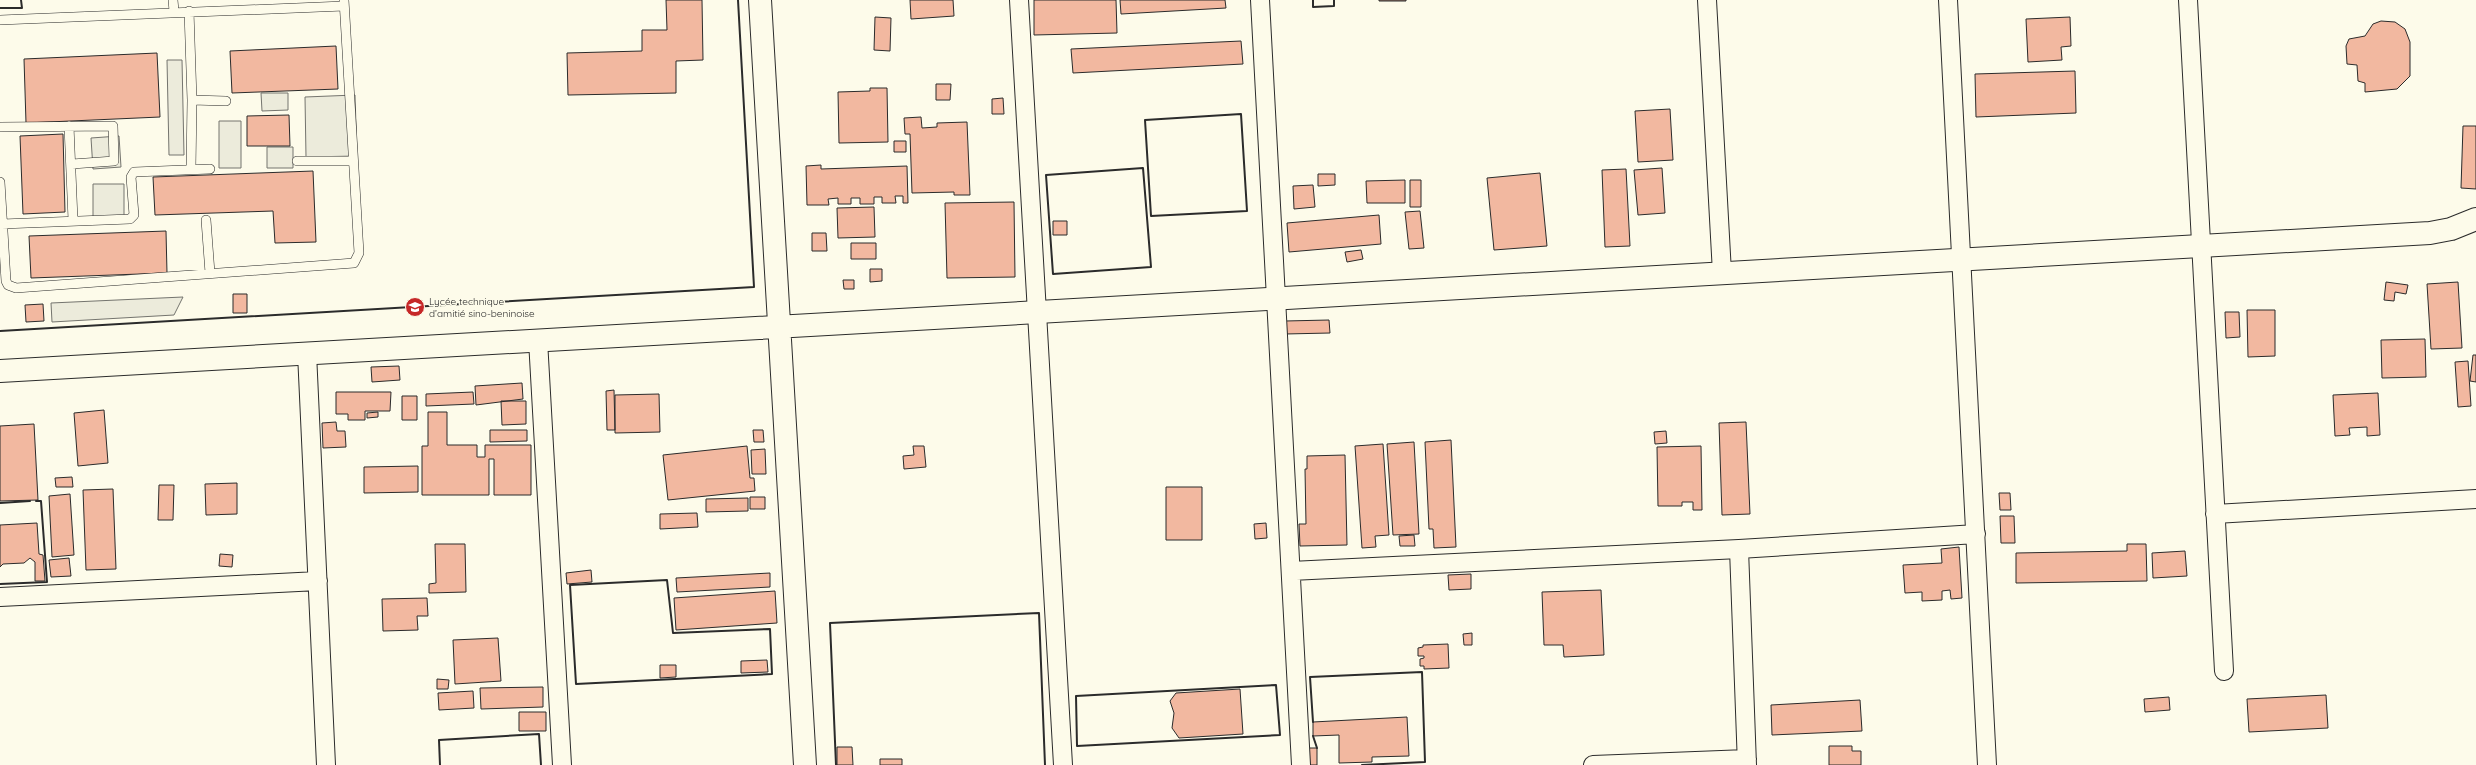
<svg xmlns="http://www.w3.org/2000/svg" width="2476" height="765" font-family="Quicksand,sans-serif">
<rect width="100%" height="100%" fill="#fdfbea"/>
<path fill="#ecebdb" stroke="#74746e" d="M167,60H182L184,155H169Z
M261,93H288V110L262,111Z
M355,95L357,156L306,157L305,97Z
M219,121H241V168H219Z
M119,136L121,167L93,169L91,138Z
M267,147H293V168H267Z
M93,184H124V217H93Z
M183,297L174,315L52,322L51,303Z"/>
<path fill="#f2b8a0" stroke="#2b2b2b" d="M666,0H702L703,60L676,61V93L568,95L567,53L642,51V30H667Z
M910,0H953L954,16L911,19Z
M1034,0H1116L1117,33L1034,35Z
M1120,0H1225L1226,8L1121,14Z
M1379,0H1406V1H1379Z
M875,17L891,18L890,51L874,50Z
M2070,17L2071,46L2061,47L2062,60L2028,62L2026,19Z
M2381,21L2395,22L2405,29L2410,42V76L2397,89L2365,92V83L2358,81L2357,65L2347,64L2346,46L2349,39L2365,36L2373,24Z
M1241,41L1243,64L1073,73L1071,49Z
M336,46L338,89L232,93L230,51Z
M157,53L160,117L26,123L24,59Z
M2075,71L2076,113L1976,117L1975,74Z
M936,84H951L950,100H936Z
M870,88H887L888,142L839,143L838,92L870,91Z
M1003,98L1004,114H992V99Z
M1670,109L1673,160L1638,162L1635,111Z
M289,115L290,146H247V116Z
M921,117L922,128L937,127V123L967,122L970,195H954V192L912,193L910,134H905L904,118Z
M2463,126H2476V189L2461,188Z
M63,134L65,212L23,214L20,136Z
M894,141H906V152H894Z
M821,165V169L907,166L908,203H903V196H895L896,203H882V197H874V204H860V198H851V204H838V198L828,199L829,205H807L806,166Z
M1662,168L1665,213L1638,215L1634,170Z
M1626,169L1630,246L1605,247L1602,170Z
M313,171L316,242L275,243L273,211L155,215L153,177Z
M1540,173L1547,246L1494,250L1487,178Z
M1318,174H1335V185L1318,186Z
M1405,180V203H1367L1366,181Z
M1410,180H1421V207H1410Z
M1313,185L1315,207L1294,209L1293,186Z
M1014,202L1015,277L947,278L945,203Z
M874,207L875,237L838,238L837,208Z
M1420,211L1424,248L1409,249L1405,212Z
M1379,215L1381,244L1289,252L1287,223Z
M1053,221H1067V235H1053Z
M166,231L167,273L31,278L29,236Z
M812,233H826L827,251H812Z
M851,243H876V259H851Z
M1361,250L1363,259L1347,262L1345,252Z
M870,269H882V281L870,282Z
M843,280H854V289H844Z
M2386,282L2408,285L2406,294L2395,292L2394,301L2384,300Z
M2458,282L2462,348L2431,349L2427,284Z
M233,294H247V313H233Z
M43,304L44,321L26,322L25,305Z
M2247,310H2275V356L2248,357Z
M2225,312H2239L2240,337L2226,338Z
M1329,320L1330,333L1285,334V321Z
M2425,339L2426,377L2382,378L2381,340Z
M2473,355H2476V382L2470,381Z
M2468,361L2471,406L2458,407L2455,362Z
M399,366L400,380L372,382L371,367Z
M522,383L523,399L476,405L475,386Z
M614,390L615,430H607L606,391Z
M336,392H391L390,411H365V420H348V414H336Z
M473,392L474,404L426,406V394Z
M2378,393L2380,435L2367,436V427L2349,428L2350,435L2335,436L2333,395Z
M659,394L660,432L615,433V395Z
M402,396H417V420H402Z
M501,401H526V424L502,425Z
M104,410L108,463L78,466L74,413Z
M378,412V417L367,418V413Z
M428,412H447V445H477V457H485V445H531V495H494V459H489V495H422V446H428Z
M336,422L337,431H345L346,447L323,448L322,423Z
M1746,422L1750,514L1722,515L1719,423Z
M34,424L38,500L0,501V426Z
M490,430H527V441L490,442Z
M753,430H763L764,442H754Z
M1666,431L1667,443L1655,444L1654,432Z
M1451,440L1456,547L1434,548L1433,529H1429L1425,442Z
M1414,442L1419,534L1393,535L1387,444Z
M1383,444L1389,535L1375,536L1376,547L1362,548L1355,446Z
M747,446L750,478H754L755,491L668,500L663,455Z
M913,446H924L926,467L904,469L903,456L914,455Z
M1701,446L1702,510H1693V502H1682V506H1658L1657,447Z
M765,449L766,474H752L751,450Z
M1345,455L1347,545L1300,546L1299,524H1306L1305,469H1307V456Z
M418,466V492L364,493V467Z
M72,477L73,487H56L55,478Z
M237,483V514L206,515L205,484Z
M159,485H174L173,520H158Z
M1166,487H1202V540H1166Z
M113,489L116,569L86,570L83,490Z
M1999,493H2010L2011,510H2000Z
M70,494L74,555L52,557L49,496Z
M750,497H765V509H750Z
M748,498V511L706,512V499Z
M697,513L698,527L660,529V514Z
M2000,516H2014L2015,543H2001Z
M37,523L39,554L43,555L45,581H35V562L30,558L24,563L3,564L0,567V525Z
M1266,523L1267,538L1255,539L1254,524Z
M1414,535L1415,546H1400L1399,536Z
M435,544H465L466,592L429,593V584L436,583Z
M2127,544H2146L2147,581L2016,583V553L2127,551Z
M1959,547L1962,598L1951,599L1950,590L1942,591V600L1922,601V592L1905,593L1903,565L1942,563L1941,549Z
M2185,551L2187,576L2153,578L2152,553Z
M220,554L233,555L232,567L219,566Z
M69,558L71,576L51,577L49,560Z
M591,570L592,582L567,584L566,573Z
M770,573V587L677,592L676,578Z
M1471,574V589L1449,590L1448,575Z
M1601,590L1604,655L1564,657L1563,645H1544L1542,592Z
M775,591L777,623L676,630L674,598Z
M427,598L428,616H417L418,630L383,631L382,599Z
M1472,633V645H1464L1463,634Z
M498,638L501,681L455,684L453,640Z
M1448,644L1449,668L1424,669V666H1420V659L1424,658V656H1418V648L1423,647V645Z
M767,660L768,672L741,673V661Z
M660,665H676V677L660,678Z
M437,679L449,680L448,689H437Z
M543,687V707L481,709L480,688Z
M1240,689L1243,734L1179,738L1172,728L1174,713L1170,701L1176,693Z
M473,691L474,708L439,710L438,693Z
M2326,695L2328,728L2249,732L2247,699Z
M2169,697L2170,710L2145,712L2144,699Z
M1860,700L1862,731L1772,735L1771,705Z
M519,712H546V731H519Z
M1407,717L1409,756L1372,757V762L1339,763V735L1313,736V722Z
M1829,746H1852V751H1861V765H1829Z
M837,747H852L853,765H837Z
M1305,748H1317V765H1305Z
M880,759H902V765H880Z"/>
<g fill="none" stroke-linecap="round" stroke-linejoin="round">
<g stroke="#2b2b2b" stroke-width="10">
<path id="lane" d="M173,0L174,11
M189,11L192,100L191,169
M0,20L344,6
M192,100L226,101
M69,126L73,220
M0,127L113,126L114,161L72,164
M297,161H352
M0,182L6,281L8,285L16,288L354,263L359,253L344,0
M206,220L210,273
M2,224L130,219L134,215L131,177L134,172L210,169"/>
</g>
<g stroke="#2b2b2b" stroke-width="20">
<path id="street" d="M1019,0L1063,765
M1260,0L1301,765
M1707,0L1722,273
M1948,0L1987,765
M2188,0L2224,671
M538,340L562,765
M307,353L326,765
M2215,514L2476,499
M1739,549L1747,765
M1291,571L1739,549L1976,534
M0,597L318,581
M1593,765L1747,759"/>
</g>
<g stroke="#2b2b2b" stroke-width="24">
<path id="secondary" d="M760,0L805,765
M0,371L2430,233L2451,229L2476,219"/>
</g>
<use href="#lane" stroke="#fdfbea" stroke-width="9"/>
<use href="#street" stroke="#fdfbea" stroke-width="18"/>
<use href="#secondary" stroke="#fdfbea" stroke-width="22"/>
<path stroke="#2b2b2b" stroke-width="2" d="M1313,0V7L1334,6V0
M0,8H22L21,0
M1241,114L1247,211L1151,216L1145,120Z
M1143,168L1151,267L1053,274L1046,175Z
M0,331L754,287L738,0
M0,503L30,501
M667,580L673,633L770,629L772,674L576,684L570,585Z
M0,584L47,582L41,501H36
M1276,685L1280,735L1077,746L1076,696Z
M1313,722L1310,677L1422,672L1425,762L1362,765
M1313,736L1317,748
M440,765L439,740L539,734L541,765
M836,765L830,623L1039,613L1045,765"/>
</g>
<defs>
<g id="school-disc" transform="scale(1)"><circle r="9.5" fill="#c62828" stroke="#fdfbea"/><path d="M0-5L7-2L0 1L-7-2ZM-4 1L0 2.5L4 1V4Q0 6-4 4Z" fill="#fff"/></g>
</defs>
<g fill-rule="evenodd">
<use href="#school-disc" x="415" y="307"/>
</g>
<g text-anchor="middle" stroke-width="3" stroke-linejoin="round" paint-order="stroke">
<g font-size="10" fill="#2b2b2b" stroke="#fdfbea" text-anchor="start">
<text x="429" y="305">Lycée technique<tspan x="429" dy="12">d’amitié sino-beninoise</tspan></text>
</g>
</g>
</svg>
